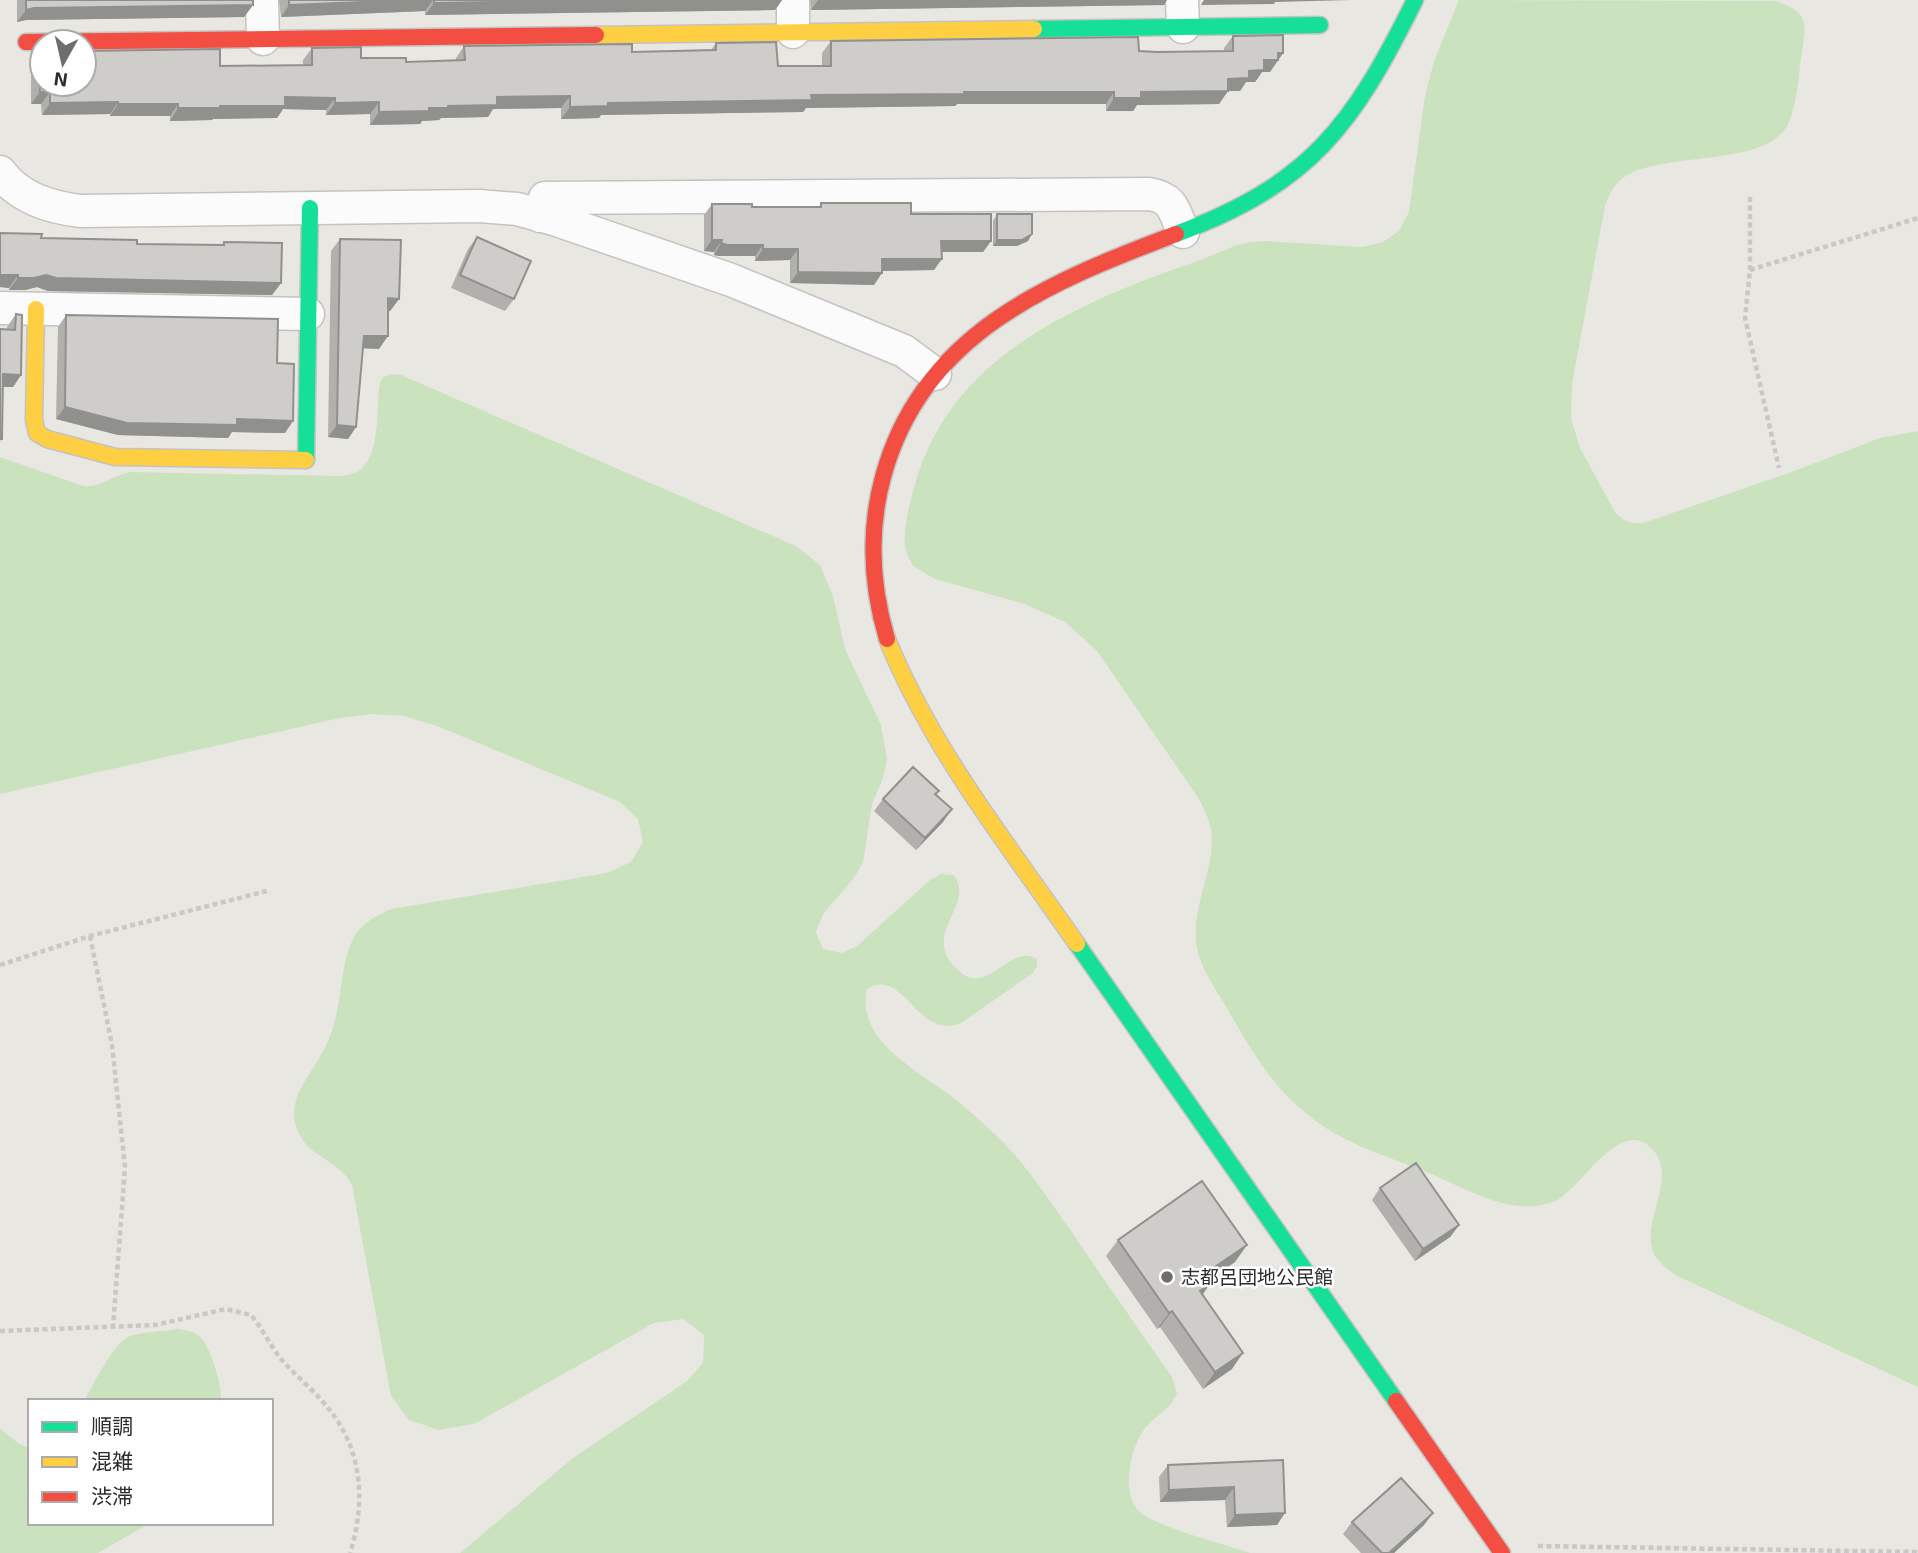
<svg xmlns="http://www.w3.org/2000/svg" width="1918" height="1553" font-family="'Exo 2','Noto Sans JP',sans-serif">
<rect width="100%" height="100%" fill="#e9e7e2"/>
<path fill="#cae3be" d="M1459,0L1776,1C1801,10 1808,17 1803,44C1799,67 1798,108 1786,128C1762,166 1664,152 1626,176C1614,183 1610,194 1605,206L1572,384L1571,418L1580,448L1615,512C1623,521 1630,524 1643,523L1789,473L1880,438L1918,431V1387L1675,1275C1670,1271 1663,1266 1659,1261C1631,1228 1685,1177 1649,1146C1618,1120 1582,1187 1557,1200C1515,1220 1465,1188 1427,1172C1389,1157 1344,1144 1312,1118C1274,1090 1251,1050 1228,1010C1216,989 1196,963 1196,938C1194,903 1212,873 1212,839C1212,825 1205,811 1199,799L1097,651L1065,622L1022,603L935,579L913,566C910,560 906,553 905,546C903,527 911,497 917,478C947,380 1030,328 1120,290C1157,274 1197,263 1234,246L1250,242L1268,241L1362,247L1383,242L1399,231L1409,212L1425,96L1434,61Z
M391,374L401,375L796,546L820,565L833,596L845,649L881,725L887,759L883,778L872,804L863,862L854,878L823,914L816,932L823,949L842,953L857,946L930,880L941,874L954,875C977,908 914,937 963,974C988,993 1012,943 1037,959V966L1033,973L961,1023C916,1041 905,966 867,989C855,1042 921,1072 955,1099C966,1108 977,1118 987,1127C1021,1156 1045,1195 1071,1231C1104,1280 1138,1328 1172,1377L1177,1394C1174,1398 1171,1404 1168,1407C1159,1416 1148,1422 1141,1434C1130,1454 1121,1493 1139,1511C1153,1526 1227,1545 1250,1553H460L573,1458L687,1381L703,1363L704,1335L683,1319L654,1323L474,1424L439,1430L409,1420L391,1396L352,1185C341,1162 310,1157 299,1134C285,1104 304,1084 318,1060C326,1047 333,1031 336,1016C342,991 342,960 354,937C363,922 376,916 391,909L607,873L631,862L643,842L638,819L620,802L437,726L404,716L373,714L340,718L0,794V457L83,486C101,488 112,475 130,472L341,476C346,475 353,474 357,472C380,459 377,410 379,387L382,378Z
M177,1329C185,1330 193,1331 199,1336C211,1347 222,1385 221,1401H84C94,1384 112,1345 128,1337C142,1331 162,1332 177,1329Z
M0,1428L19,1444L30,1448V1523H150L98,1553H0Z"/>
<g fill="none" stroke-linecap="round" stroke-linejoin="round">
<g stroke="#c4c3c2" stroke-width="35">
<path id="street" d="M262,0L263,39
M793,0V32
M1182,0L1183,27
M0,172C19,198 49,207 80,211L479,206L517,209L554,219L731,280L904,351L935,374
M540,216L545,198L1149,194C1174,198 1174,211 1183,232
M0,308L308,314"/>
</g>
<g stroke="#c4c3c2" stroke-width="19">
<path id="fast" d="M1034,29L1320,25
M1176,234C1311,184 1353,125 1415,0
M306,460L310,208
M1077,944L1396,1401"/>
</g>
<g stroke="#c4c3c2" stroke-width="19">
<path id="slow" d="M596,35L1034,29
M36,309L34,420L37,433L47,439L115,457L306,460
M887,639C932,750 1009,846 1077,944"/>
</g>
<g stroke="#c4c3c2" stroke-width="19">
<path id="jam" d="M26,42L596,35
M887,639C871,585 868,532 883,477C922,333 1049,282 1176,234
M1396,1401L1502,1553"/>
</g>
<path stroke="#c8c8c7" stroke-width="4.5" stroke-dasharray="5 3.5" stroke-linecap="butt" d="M1750,197V270L1745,318L1779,468
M1750,270L1918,218
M90,936L112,1045L125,1167L113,1327
M0,965L90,936L267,891
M0,1331L155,1325L226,1309L251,1315C262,1328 270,1345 281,1359C294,1374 310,1387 323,1402C362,1445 367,1499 350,1553
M1538,1546L1918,1552"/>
<use href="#street" stroke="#fcfbfb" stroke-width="32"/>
<use href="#fast" stroke="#16e098" stroke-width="16"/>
<use href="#slow" stroke="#ffcf43" stroke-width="16"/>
<use href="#jam" stroke="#f24e42" stroke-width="16"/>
</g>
<path fill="#b1b0ad" d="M17,0H253V5L244,17L26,20L17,22Z
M279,0H782L775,10L425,15V11L281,17Z
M810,0H1167L1164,5L811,10Z
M1233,36L1283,53L1270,72H1262L1255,82H1246L1240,91H1228L1219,104L1137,105L1133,111H1106V104H957L955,106L806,108L803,112L601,115L599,118L561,119V108L493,109L488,117L441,118L439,120L422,121L420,124L370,125V114L326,115V110L283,109L277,118L213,119L212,120L170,121V116H110V114L42,115L41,104H31V64L39,52L220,66L303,65V60L312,48L361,58L406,62L456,61V58L464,46L632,52L711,50L716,43L778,66H822V53L831,41L1157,52L1224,51V48Z
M821,203L911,214L991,241L983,252H942L934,270L882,271L874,285L790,283V260L755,261V256H719L714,255V252L704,251V215L712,204L752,207H819Z
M997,214L1028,241L1017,246H993V221Z
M0,233L41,238L137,244L221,245L224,242L281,283L272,295L48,291L37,287L25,290H9V288L0,287Z
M477,237L514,299L505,311L451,288L468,249Z
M340,239L399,299L390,311H388L379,349L363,348L356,427L348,439L328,437L331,251Z
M16,314L21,375L13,387H3L2,439L0,441V329L7,330V327Z
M66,315L277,363L285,433L232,432L228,438L118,435L56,419L58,327Z
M939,791L936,795L943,822L916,850L874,811L883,799Z
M1380,1188L1459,1225L1450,1237L1415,1261L1372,1200Z
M1118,1240L1235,1262L1207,1281L1203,1294L1232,1369L1203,1389L1160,1327L1157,1329L1106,1256Z
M1283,1460L1277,1525L1227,1527L1225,1500L1160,1502L1159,1477L1168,1465Z
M1352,1522L1424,1525L1394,1553H1361L1343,1534Z"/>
<path fill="#90908d" d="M412,0H433L425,11L281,17L289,5Z
M634,0H782L775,10L425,15L434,3Z
M818,0H1167L1164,5L811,10Z
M1204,0H1351L1275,2L1274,4L1201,5Z
M253,5L244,17L26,20L17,22L26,10L34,8Z
M1278,53H1283L1270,72H1262L1255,82H1246L1240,91H1224H1228L1219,104L1137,105L1133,111H1106L1114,98L1141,92L1228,79L1249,71L1264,60Z
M40,92H50L41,104H31Z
M964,92H1114L1106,104H957L955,106L806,108L803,112L601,115L599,118L561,119L570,107L608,103L811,95Z
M570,96L561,108L493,109L488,117L441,118L439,120L422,121L420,124L370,125L379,112L429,108L497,97Z
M285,97L335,98L326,110L283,109L277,118L213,119L212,120L170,121L178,108L220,106Z
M118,102L110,114L42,115L50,103Z
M379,102L370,114L326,115L335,103Z
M118,104H178L170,116H110Z
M1032,234L1028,241L1017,246H993L997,240Z
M712,240H722L714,252L704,251Z
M941,241H991L983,252H933Z
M721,243L763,245L755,256H719L714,255Z
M763,249H798L790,260L755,261Z
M882,259H942L934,270L874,271Z
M798,272L882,273L874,285L790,283Z
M0,275H18L9,288L0,287Z
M46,275L281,283L272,295L48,291L37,287L25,290H9L18,278Z
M388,298L399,299L390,311L380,310Z
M364,336H388L379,349L356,348Z
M3,374L21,375L13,387H0Z
M65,407L237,419L293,421L285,433L232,432L228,438L118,435L56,419Z
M337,425L356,427L348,439L328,437Z
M952,809L943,822L916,850L925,838Z
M1459,1225L1450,1237L1415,1261L1423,1249Z
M1247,1245L1235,1262L1192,1291L1203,1275Z
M1210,1284L1198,1301L1200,1291Z
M1172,1311L1160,1327L1157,1329L1169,1313Z
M1243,1353L1232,1369L1203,1389L1215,1372Z
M1234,1487L1225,1500L1160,1502L1169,1490Z
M1285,1513L1277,1525L1227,1527L1235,1515Z
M1433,1513L1424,1525L1394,1553H1389Z"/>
<path fill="#cecdc9" stroke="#90908d" stroke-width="2" d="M26,0H253V5L34,8L26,10Z
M289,0H412L289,5Z
M434,0H634L434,3Z
M1283,35V53H1278V60H1264V70L1249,71V78L1228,79V91L1141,92V98H1114V92H964V94L811,95L812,100L608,103V106L570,107V96L497,97V105L448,106V108H429V111L379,112V102L335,103V98L285,97V106H220V108H178V104H118V102L50,103V92H40L39,52H42V84H84V51L220,49V66L312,65V48L361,47V58H406V62L465,60L464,46L632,44V52L716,50V43L776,42L778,66H831V41L1138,37L1139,51L1157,52L1233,51V36Z
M821,203H911V214H991V241H941L942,259H882V273L798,272V249H763V245H727L721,243L722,240H712V204H752V207H821Z
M997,214H1032V234L1022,240H997Z
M0,233L42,234L41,238L137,240V244L224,245V242L282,243L281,283L56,278L46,275L34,278H18V275H0Z
M477,237L531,261L514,299L460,275Z
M340,239L401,240L399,299L388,298V336H364L356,427L337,425Z
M16,314L22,315L21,375L3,374L2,439H0V329L15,330Z
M66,315L278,319L277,363L294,364L293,421L237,419V425L127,423L65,407Z
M913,767L939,791L935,794L952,809L925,838L883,799Z
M1416,1163L1459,1225L1423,1249L1380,1188Z
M1202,1181L1247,1245L1203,1275L1210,1284L1200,1291L1243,1353L1215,1372L1172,1311L1169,1313L1118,1240Z
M1283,1460L1285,1513L1235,1515L1234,1487L1169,1490L1168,1465Z
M1401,1478L1433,1513L1389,1553H1382L1352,1522Z"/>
<circle fill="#6e6d6c" stroke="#fff" stroke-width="2.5" cx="1167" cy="1277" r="7"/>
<g text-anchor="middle" stroke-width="5" stroke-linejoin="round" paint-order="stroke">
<g font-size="19" fill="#2c2c2c" stroke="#fff" text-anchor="start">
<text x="1181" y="1284">志都呂団地公民館</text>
</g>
</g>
<rect x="28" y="1399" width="245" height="126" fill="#ffffff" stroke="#ababab" stroke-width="2"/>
<rect x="42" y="1422" width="35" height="10" fill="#16e098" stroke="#ababab" stroke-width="2"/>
<text x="91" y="1434" font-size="21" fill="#2c2c2c">順調</text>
<rect x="42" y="1457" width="35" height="10" fill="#ffcf43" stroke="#ababab" stroke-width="2"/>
<text x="91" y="1469" font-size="21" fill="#2c2c2c">混雑</text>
<rect x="42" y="1492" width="35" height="10" fill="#f24e42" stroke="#ababab" stroke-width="2"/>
<text x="91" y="1504" font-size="21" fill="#2c2c2c">渋滞</text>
<g transform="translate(63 63) rotate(188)"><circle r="33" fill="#ffffff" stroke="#ababab" stroke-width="2"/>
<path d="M0-5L12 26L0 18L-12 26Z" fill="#6e6d6c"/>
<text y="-10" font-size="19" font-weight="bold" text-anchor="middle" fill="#2c2c2c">N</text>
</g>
</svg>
